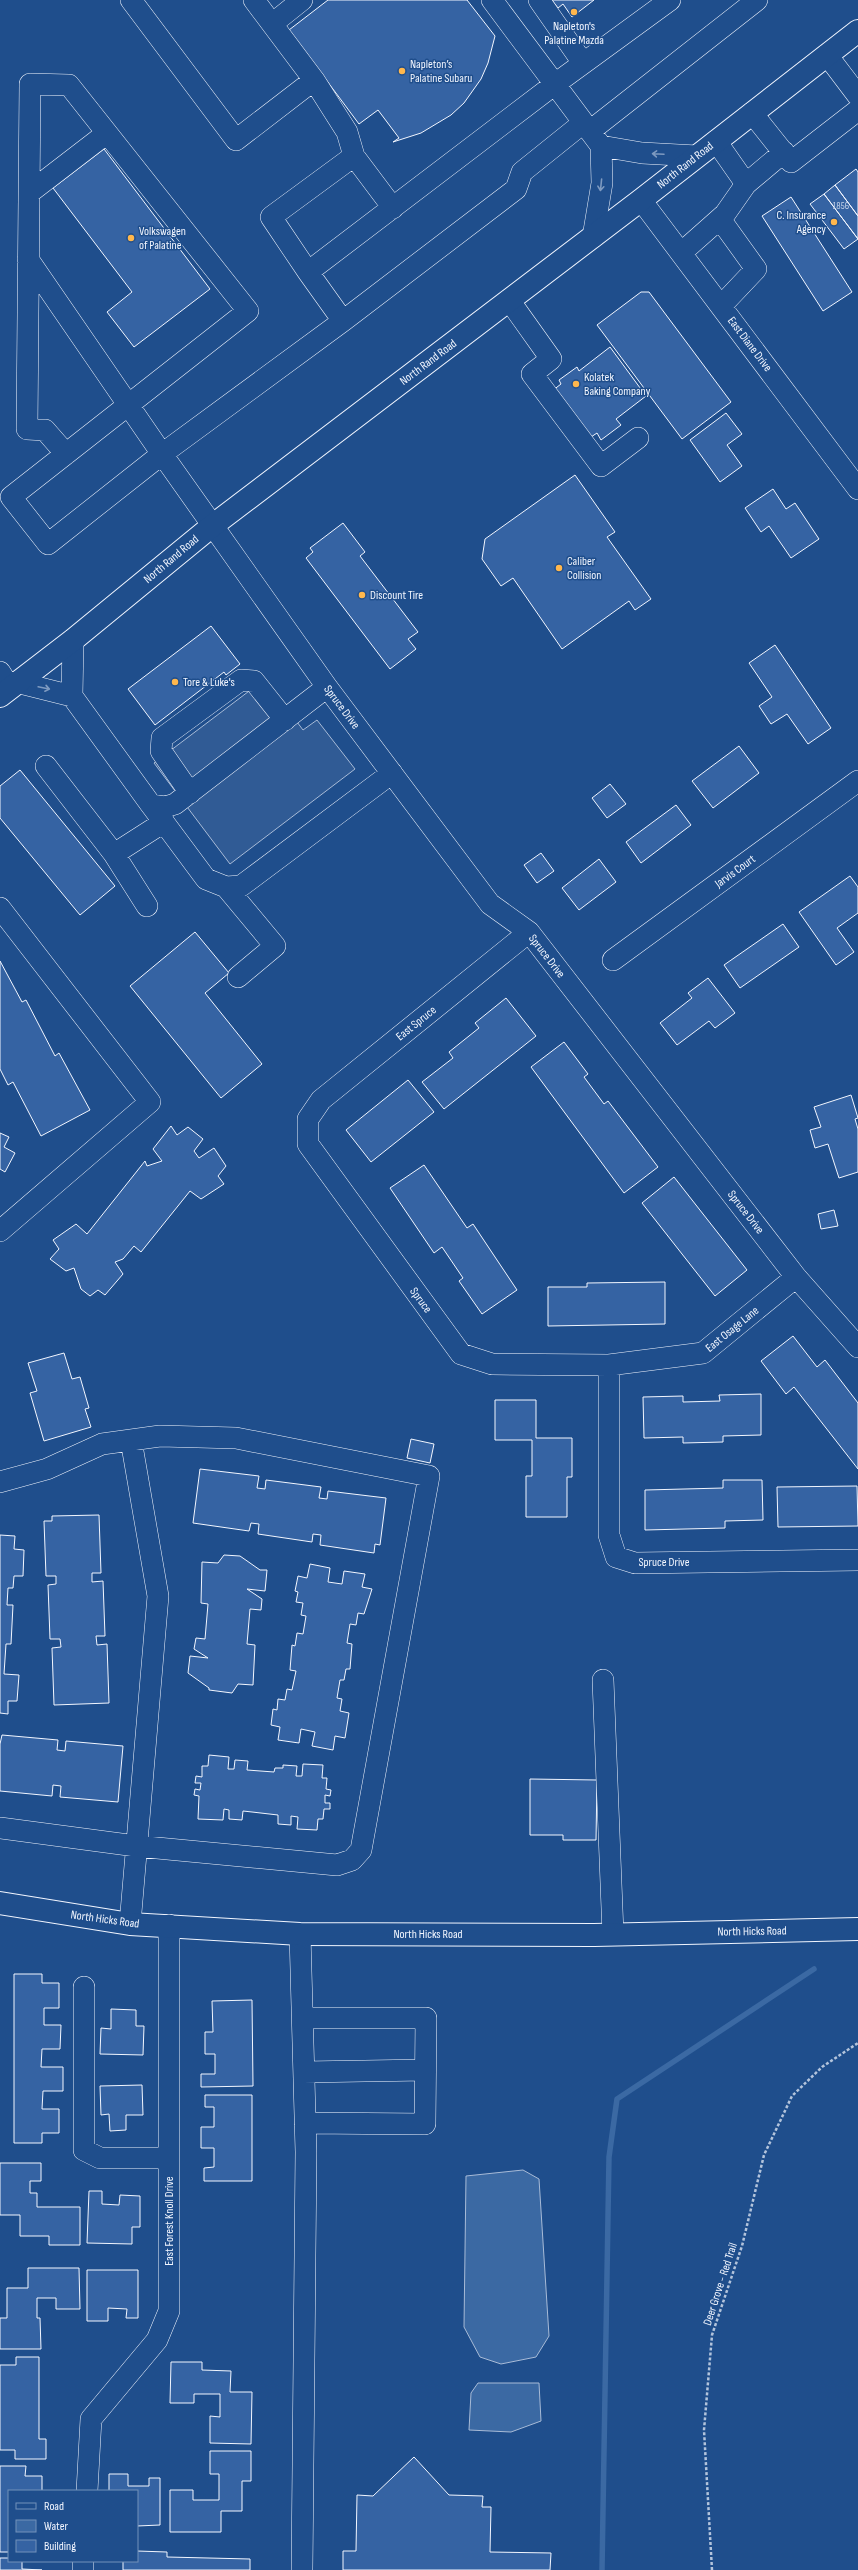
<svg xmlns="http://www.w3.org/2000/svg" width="858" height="2570" font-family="'Sofia Sans Condensed',sans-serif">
<rect width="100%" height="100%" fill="#1f4e8c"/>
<path fill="#305b95" stroke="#a8bbd7" d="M265,679L303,730L317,720L355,769L230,864L154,763Z"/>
<path fill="#3b69a3" stroke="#a8bbd7" d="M523,2170L539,2179L549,2336L536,2357L501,2364L480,2357L464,2327L466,2176Z
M478,2383H539L541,2421L511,2432L469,2430L471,2393Z"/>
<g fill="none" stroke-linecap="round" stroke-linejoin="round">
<path stroke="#3b69a3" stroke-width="5.5" d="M602,2570L609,2157L617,2099L814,1969"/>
</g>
<path fill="#3563a3" stroke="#f2f6ff" d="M328,0H467L495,36L488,63L481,79L464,103L451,115L421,133L393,142L399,138L378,110L359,124L289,30Z
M552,0H594L572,17L563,4L558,8Z
M104,149L210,289L134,347L107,312L132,292L53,188Z
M856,169L858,172V216L835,185Z
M835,185L858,216V239L824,194Z
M824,194L858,239L844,249L810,204Z
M791,197L852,292L823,311L762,216Z
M641,292H649L731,402L682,439L597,325Z
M610,347L646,396L616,419L621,425L601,440L597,433L588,439L552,391L561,384L559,380L577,367L579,371Z
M726,413L742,434L727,445L742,466L720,482L690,440Z
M575,475L615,532L607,537L651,599L635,610L629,601L562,649L513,578L501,586L482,559L485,539Z
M773,489L786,509L795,503L819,539L791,558L769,526L761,532L745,508Z
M343,523L365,552L360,556L418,632L408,639L416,649L390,669L306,558L313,552L310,548Z
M211,626L240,664L226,675L224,672L155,725L128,689Z
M775,645L831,728L808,744L787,714L771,724L759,706L772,697L749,663Z
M739,746L759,773L713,808L692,781Z
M20,770L115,886L80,915L0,818V786Z
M610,784L626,804L607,818L592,798Z
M676,805L691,825L641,863L626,842Z
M541,853L554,871L537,883L524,865Z
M599,859L616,882L579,910L562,888Z
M850,876L858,887V913L837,928L854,952L836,965L799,912Z
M783,924L799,947L740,988L724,965Z
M195,932L229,973L205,993L262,1064L221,1098L130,986Z
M0,961L22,1002L26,1000L55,1056L59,1053L90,1110L41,1136L13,1082L8,1085L0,1069Z
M708,978L735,1013L715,1028L709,1021L677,1045L660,1023L692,998L688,993Z
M506,998L536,1036L444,1109L422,1082L453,1058L449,1052L479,1028L475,1023Z
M564,1042L588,1074L584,1077L604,1104L608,1101L658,1167L624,1193L531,1067Z
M408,1080L434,1112L371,1162L346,1130Z
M851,1095L858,1118L855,1119L858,1129V1172L839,1178L828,1144L815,1148L810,1130L821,1127L814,1107Z
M171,1126L177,1135L188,1127L203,1139L194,1151L199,1158L214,1148L226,1166L218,1176L224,1184L201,1199L190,1191L141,1252L134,1246L123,1259L115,1262L123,1274L105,1295L98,1290L90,1296L81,1289L74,1268L66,1271L50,1259L59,1249L53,1240L76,1224L87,1234L145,1161L147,1166L162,1161L153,1149Z
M0,1133L9,1137L4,1147L15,1153L5,1172L0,1169Z
M424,1165L467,1228L473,1224L517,1290L482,1314L459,1281L463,1278L442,1247L434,1253L390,1188Z
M674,1177L747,1270L715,1296L642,1203Z
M834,1210L838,1226L821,1229L818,1214Z
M665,1282V1324L548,1326V1287H587V1283Z
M793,1336L817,1367L825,1360L858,1403V1469L794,1387L786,1394L761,1361Z
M64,1353L72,1379L80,1377L89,1408L85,1409L91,1427L44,1441L30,1393L37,1391L28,1363Z
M761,1394V1435L723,1436V1442L683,1443V1437L644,1438L643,1397L683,1396V1402L720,1401L719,1395Z
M495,1400H536V1438H572V1477H567V1517H526V1476H532V1440H495Z
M411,1439L434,1444L430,1463L407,1458Z
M200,1469L259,1476L257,1488L265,1489L266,1480L321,1487L319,1498L327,1499L328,1491L386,1498L380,1545L375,1544L374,1553L320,1545L321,1535L313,1534L312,1542L258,1534L259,1524L251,1523L249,1531L193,1523Z
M723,1480H762L763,1520L725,1521V1528L645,1530V1490L723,1488Z
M857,1486L858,1526L778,1527L777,1487Z
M99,1515L101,1573H92V1582L103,1581L105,1636H96L97,1645L107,1644L109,1703L54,1705L52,1648L61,1647L60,1639H50L48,1585L56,1584V1576H46L44,1521H52V1516Z
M0,1535L15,1536L14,1549L24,1550L23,1576H14L13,1588H8L7,1605H13L11,1644H6L4,1674L19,1675L17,1701H8V1714L0,1713Z
M224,1555L240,1556L260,1570H267L265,1591L247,1589L262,1599L261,1610L250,1609L247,1644L255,1645L253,1685L238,1684L232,1693L209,1690V1688L188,1673L190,1656L208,1658L194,1649L196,1638L205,1639L208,1604L201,1603L202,1562L218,1563Z
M310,1564L330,1568L328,1582L342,1584L344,1571L365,1574L362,1587L372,1589L364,1614L358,1613L356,1625L350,1624L347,1643L352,1644L350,1669H346L344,1680H340L337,1698L342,1699L340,1711L349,1713L345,1738L335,1736L333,1750L312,1746L315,1732L301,1729L299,1743L278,1740L280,1727L271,1725L273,1709L277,1710L278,1699L285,1700L287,1689L292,1690L296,1671L290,1670L292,1645L295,1646L297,1633L303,1634L306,1616L301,1615L303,1603L296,1602L298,1592L295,1591L298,1576L307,1578Z
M2,1735L58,1740L57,1750L65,1751L66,1741L123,1746L118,1802L60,1797L61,1786L53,1785L52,1796L0,1791V1744Z
M209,1755L229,1757L228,1769H234L235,1760L248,1761L247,1770L274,1772L275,1768H283V1765L297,1766L296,1776H302L303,1764L323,1765L322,1778H327L326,1789L331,1790L330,1796L325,1795V1803H330V1809H324L323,1819H318L317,1830L297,1829L298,1817L291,1816V1825L278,1824V1815L252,1812L243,1811L242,1820L229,1819V1810L224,1809L223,1820L198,1819L199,1796L194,1795L195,1789L200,1790L201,1783H195L196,1776L202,1777V1766H208Z
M530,1779L597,1780L596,1840H563V1835H530Z
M14,1974H42V1983H59V2008H44V2025H61L60,2049H42L41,2067H63V2091H43L42,2109H59V2133H42V2143H14Z
M252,2000L253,2086L201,2087V2074H215V2054H205V2032H213L212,2001Z
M111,2009L136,2010V2026H144L143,2055L100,2054L101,2028L111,2029Z
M142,2085L143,2115H126V2130L110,2131L109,2114L101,2115L100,2086Z
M205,2095H252V2181H204V2168L214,2167V2148H201V2127H214V2107H205Z
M0,2163H41V2181H30V2193H37V2207H80V2245H49V2236H20V2215H0Z
M89,2191H102V2204L119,2205L120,2195L140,2196V2227H132V2244L87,2243Z
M28,2268H79L80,2309H56V2298H37V2318H40L41,2349H0V2318H7V2288H28Z
M87,2270H138V2318H126L127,2309L108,2308V2321H87Z
M16,2357H39V2439H46V2459H15V2450H0V2365H16Z
M171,2362H202V2370L231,2371L230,2392H252L251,2444L210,2443V2416L220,2417V2394H194V2403H170Z
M210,2451H251V2481H242V2511H221V2532H170V2490H193V2500H219V2474H210Z
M414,2457L449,2495L483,2496L482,2507H491L490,2552L551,2553L550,2570H343V2551H356L357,2495L373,2496Z
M0,2466H26L25,2476H42V2491H9V2552H0Z
M109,2474H128V2486H149V2478H160V2525L137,2526V2491H109Z
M137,2551L167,2552V2557L250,2559V2570H123V2561H137Z
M0,2558H9V2561H22V2569L42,2570H0Z"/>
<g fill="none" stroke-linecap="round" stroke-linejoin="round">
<g stroke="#f2f6ff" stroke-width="22">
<path id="minor" d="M131,0L236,140L314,80
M254,0L314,80L347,132L354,156L393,208
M492,0L601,146L602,183L593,237
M539,0L583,63
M272,24L302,0
M827,55L858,96
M752,113L791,162L858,110
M583,123L522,172L516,189L343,321L162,454L327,687L490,904L529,932L796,1277L858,1347
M590,131L757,0
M716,141L746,184
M601,146L642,153L697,156
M29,193L107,133
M641,200L858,489
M720,219L756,269L721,306
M681,253L725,214L746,184L784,152
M28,259L162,454L48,544L11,497C90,435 169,373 248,311L69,85L30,84L27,429L45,430L66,454
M308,272L271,217L354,156
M509,300L551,359L532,374L601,466L638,438
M343,321L308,272L555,84L670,0
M0,672L10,688
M16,682L72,696L151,805L165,807L175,804L327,687
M72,696L73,640
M46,766L114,854L147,906
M190,793L161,751L162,738L241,680L254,681L285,720
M151,805L206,879L226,887L241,886L392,773
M114,854L164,822
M226,887L275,946L238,977
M0,908L150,1102L0,1231
M529,932L321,1100L308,1119V1144L461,1354L492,1364L609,1365L703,1353L796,1277
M613,960L858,781
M609,1365V1535L616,1557L635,1563L858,1560
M0,1482L47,1469L102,1444L160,1436L236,1438L429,1476L361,1850L352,1860L337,1865L136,1846L0,1828
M603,1680L613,1934
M130,1924L158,1596L131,1440
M300,1934L306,2152L302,2570
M84,1987V2150L100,2158H169
M303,2018H426L425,2124L305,2123
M304,2072L425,2070
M87,2491L91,2419L157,2340L169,2311V1925
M83,2570V2561"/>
</g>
<g stroke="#f2f6ff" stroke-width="24">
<path id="major" d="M0,696L73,640L212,526L641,200L858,31
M0,1903L130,1924L300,1934L594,1935L858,1929"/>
</g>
<path stroke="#b3c4dc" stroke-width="2.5" stroke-dasharray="3 2" stroke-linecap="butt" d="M712,2570L704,2430L712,2335L742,2246L764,2155L792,2096L822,2067L858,2043"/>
<use href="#minor" stroke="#1f4e8c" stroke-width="21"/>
<use href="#major" stroke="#1f4e8c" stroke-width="22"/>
</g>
<defs><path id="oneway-shaft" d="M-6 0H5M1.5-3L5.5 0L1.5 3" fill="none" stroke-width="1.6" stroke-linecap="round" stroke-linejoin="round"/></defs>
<g stroke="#7e9ac0">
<use href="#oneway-shaft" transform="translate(658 154) rotate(-177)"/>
<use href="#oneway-shaft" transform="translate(601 185) rotate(96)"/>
<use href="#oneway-shaft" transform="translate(44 688) rotate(12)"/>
</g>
<g fill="#ffb74d" stroke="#1f4e8c" stroke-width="1.5">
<circle cx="574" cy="12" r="4"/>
<circle cx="402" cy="71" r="4"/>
<circle cx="834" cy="222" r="4"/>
<circle cx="131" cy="238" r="4"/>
<circle cx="576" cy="384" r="4"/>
<circle cx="559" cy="568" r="4"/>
<circle cx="362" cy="595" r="4"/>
<circle cx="175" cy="682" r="4"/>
</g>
<g text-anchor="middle" stroke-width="3" stroke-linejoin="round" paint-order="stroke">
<g font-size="10" fill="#c3d1e8">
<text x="841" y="209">1856</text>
</g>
<g font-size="12" fill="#f2f6ff" stroke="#1f4e8c" text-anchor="start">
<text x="574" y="30" text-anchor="middle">Napleton's<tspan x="574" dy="14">Palatine Mazda</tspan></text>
<text x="410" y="68">Napleton’s<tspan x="410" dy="14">Palatine Subaru</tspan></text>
<text x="826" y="219" text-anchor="end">C. Insurance<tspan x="826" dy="14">Agency</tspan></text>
<text x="139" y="235">Volkswagen<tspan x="139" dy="14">of Palatine</tspan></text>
<text x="584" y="381">Kolatek<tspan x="584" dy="14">Baking Company</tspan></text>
<text x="567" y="565">Caliber<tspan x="567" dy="14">Collision</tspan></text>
<text x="370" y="599">Discount Tire</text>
<text x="183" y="686">Tore &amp; Luke's</text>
</g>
<g font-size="12" fill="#f2f6ff" stroke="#1f4e8c">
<text transform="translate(685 165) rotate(-38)" y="4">North Rand Road</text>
<text transform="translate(750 344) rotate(53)" y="4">East Diane Drive</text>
<text transform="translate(428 362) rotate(-37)" y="4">North Rand Road</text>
<text transform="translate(171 559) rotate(-40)" y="4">North Rand Road</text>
<text transform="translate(342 707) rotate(53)" y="4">Spruce Drive</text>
<text transform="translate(735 871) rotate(-36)" y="4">Jarvis Court</text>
<text transform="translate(547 956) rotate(52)" y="4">Spruce Drive</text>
<text transform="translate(416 1023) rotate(-39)" y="4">East Spruce</text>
<text transform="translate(746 1212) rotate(52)" y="4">Spruce Drive</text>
<text transform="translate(421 1300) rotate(54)" y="4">Spruce</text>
<text transform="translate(732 1329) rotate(-39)" y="4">East Osage Lane</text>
<text x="664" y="1566">Spruce Drive</text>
<text transform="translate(105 1919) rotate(8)" y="4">North Hicks Road</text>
<text transform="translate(752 1931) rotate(-1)" y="4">North Hicks Road</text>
<text x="428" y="1938">North Hicks Road</text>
<text transform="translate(169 2221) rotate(-90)" y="4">East Forest Knoll Drive</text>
<text transform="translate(720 2284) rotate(-72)" y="4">Deer Grove - Red Trail</text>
</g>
</g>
<rect x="8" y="2490" width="130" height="72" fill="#1f4e8c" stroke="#7391ba"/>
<rect x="16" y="2503" width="20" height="6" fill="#1f4e8c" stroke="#7391ba"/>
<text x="44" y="2510" font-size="12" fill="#f2f6ff">Road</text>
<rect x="16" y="2520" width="20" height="12" fill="#3b69a3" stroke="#7391ba"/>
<text x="44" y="2530" font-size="12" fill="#f2f6ff">Water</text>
<rect x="16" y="2540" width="20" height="12" fill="#3563a3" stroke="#7391ba"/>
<text x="44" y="2550" font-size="12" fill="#f2f6ff">Building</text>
</svg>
